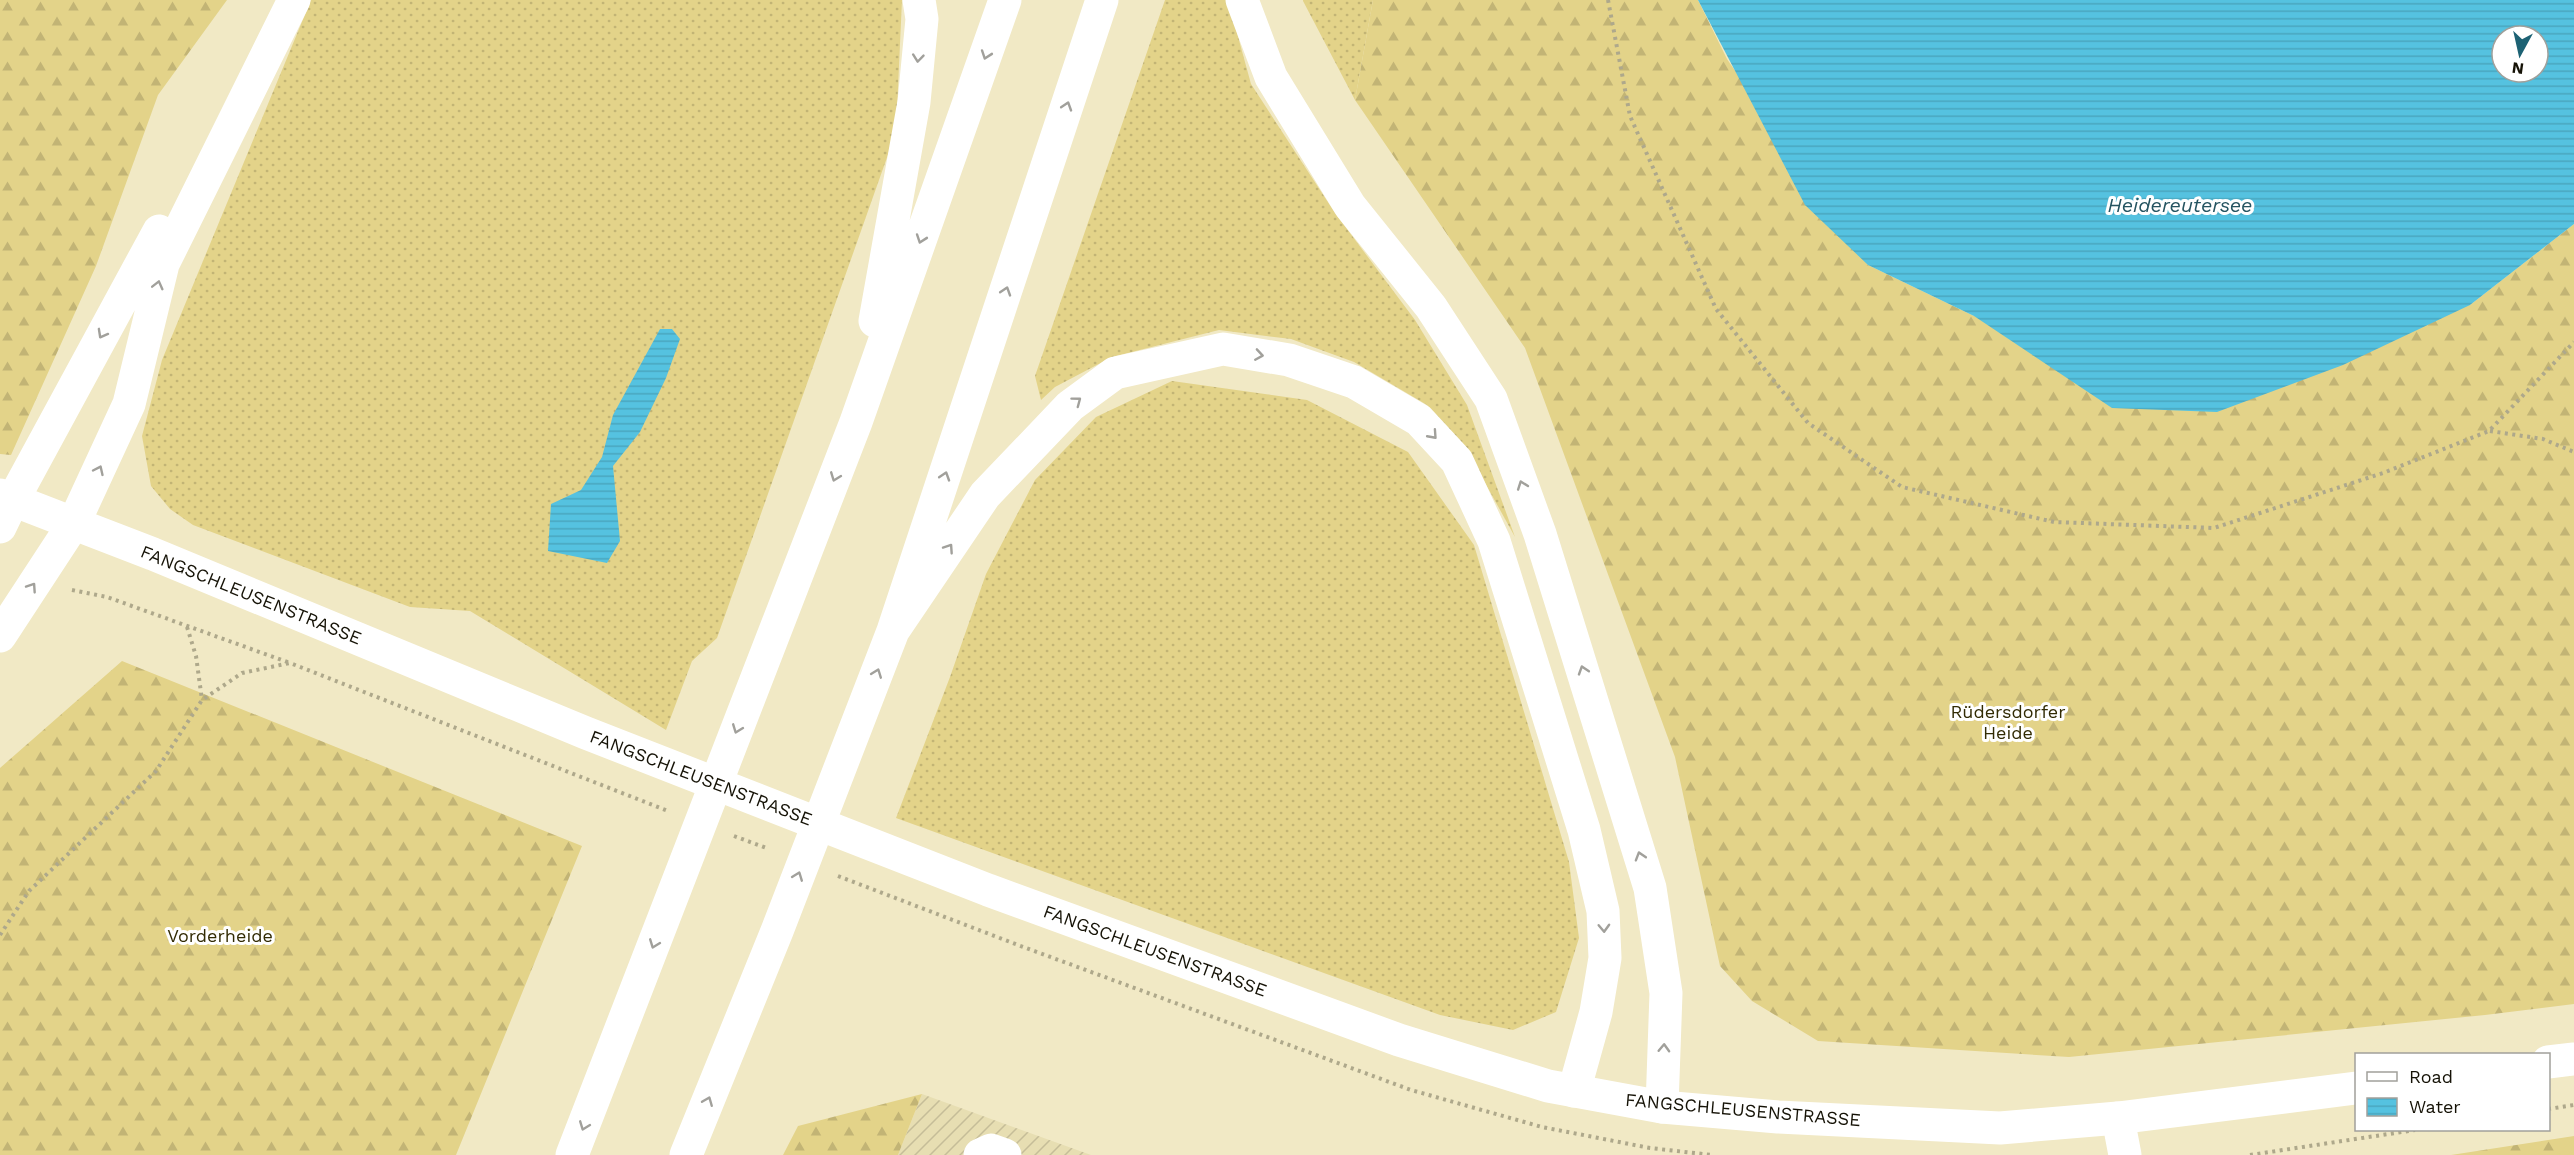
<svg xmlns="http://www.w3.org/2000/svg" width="2574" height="1155" font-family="'Work Sans',sans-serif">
<defs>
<pattern id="industrial-furrows" width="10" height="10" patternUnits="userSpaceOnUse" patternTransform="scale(1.5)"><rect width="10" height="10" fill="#e7deb2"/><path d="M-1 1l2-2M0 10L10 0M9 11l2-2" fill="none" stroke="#c5bd98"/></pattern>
<pattern id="grass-dots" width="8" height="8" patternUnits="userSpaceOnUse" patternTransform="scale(1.5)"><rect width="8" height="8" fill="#e3d389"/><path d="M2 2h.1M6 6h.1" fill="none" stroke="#c2b475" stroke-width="1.8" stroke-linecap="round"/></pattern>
<pattern id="forest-firs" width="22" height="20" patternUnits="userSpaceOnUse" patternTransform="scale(1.5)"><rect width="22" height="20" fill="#e3d389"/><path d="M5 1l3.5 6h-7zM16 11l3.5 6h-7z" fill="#c2b475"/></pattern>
<pattern id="water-rules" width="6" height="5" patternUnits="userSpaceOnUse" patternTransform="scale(1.5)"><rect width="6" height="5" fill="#55c2e0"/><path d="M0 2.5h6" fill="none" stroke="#49a6bf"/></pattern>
</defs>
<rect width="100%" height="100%" fill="#f1e9c5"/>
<path fill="url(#industrial-furrows)" d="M922,1094L1091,1155H898Z"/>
<path fill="url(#grass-dots)" d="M311,0H902L896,132L717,638L692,661L666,730L470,611L410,607L193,525L170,509L151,486L142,436L162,360Z
M1165,0H1228L1251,84L1335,213L1415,320L1467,405L1515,537L1484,481L1427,405L1354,362L1291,339L1219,330L1112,357L1055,387L1041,400L1035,376Z
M1303,0H1373L1355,100L1303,1Z
M1172,381L1307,400L1408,452L1474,545L1569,862L1579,938L1556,1012L1513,1030L1440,1015L896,818L950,677L986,574L1035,480L1096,417Z"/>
<path fill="url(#forest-firs)" d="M0,0H227L158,95L96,266L11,455L0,454Z
M1373,0H1698L1727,59L1868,265L1974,316L2470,305L2574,224V1004L2485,1015L2069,1057L1818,1041L1752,1001L1720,966L1675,757L1525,348L1355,100Z
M122,661L582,846L456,1155H0V768Z
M922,1094L898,1155H783L798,1126Z
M2574,1136V1155H2451Z"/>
<path fill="url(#water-rules)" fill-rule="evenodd" d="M1698,0H2574V224L2470,305L2343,365L2217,412L2112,408L1974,316L1868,265L1805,205ZM2502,36H2538V72H2502Z
M660,329H672L680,339L666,378L640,432L613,466L620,541L607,563L548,551L551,504L581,490L602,457L613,415Z"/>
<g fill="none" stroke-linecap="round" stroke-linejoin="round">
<path stroke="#aea88b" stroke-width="4" stroke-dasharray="3 4.5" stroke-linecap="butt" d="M1608,0L1630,116L1716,309L1808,423L1902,487L2054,522L2214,528L2383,473L2489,431L2574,342
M2490,431L2543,439L2574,452
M72,590L107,597L290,663
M187,627L196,656L202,700
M734,836L769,849
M838,876L1018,945L1411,1090L1542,1127L1650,1148L1712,1155
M0,935L29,891L156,771L202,700L242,673L290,663L668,811
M2548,1109L2574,1105
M2250,1155L2415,1130"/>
<path stroke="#fff" stroke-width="33" d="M2118,1118L2125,1155
M980,1155L991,1150L1005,1155"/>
<path stroke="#fff" stroke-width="33" d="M0,495L153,554L586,733L988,890L1399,1040L1548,1086L1662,1107L1778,1117L2000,1128L2118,1118L2356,1088
M0,527L13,500
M0,636L74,523
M2548,1062L2574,1059"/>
<path stroke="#fff" stroke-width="33" d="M1242,0L1271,77L1350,206L1431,307L1491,399L1540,534L1650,888L1666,993L1662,1107
M875,321L914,102L922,19L919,0
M13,500L159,231
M74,523L129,404L163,264L294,0
M893,631L985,495L1070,406L1115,373L1223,349L1289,360L1354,382L1419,420L1457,461L1494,541L1584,830L1603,911L1605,958L1596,1012L1574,1091
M572,1155L856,422L1005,0
M686,1155L777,931L893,631L1102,0"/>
</g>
<defs><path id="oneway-chevron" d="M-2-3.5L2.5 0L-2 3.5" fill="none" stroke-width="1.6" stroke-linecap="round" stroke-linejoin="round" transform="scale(1.5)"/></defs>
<g stroke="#a1a09b">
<use href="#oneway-chevron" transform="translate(986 55) rotate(109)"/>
<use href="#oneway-chevron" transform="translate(918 58) rotate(96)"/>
<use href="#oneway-chevron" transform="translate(1067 106) rotate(-72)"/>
<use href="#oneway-chevron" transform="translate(921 239) rotate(109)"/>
<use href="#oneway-chevron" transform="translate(158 285) rotate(-76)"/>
<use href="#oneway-chevron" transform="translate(1006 291) rotate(-72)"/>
<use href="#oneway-chevron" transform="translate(102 334) rotate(119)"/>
<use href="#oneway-chevron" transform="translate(1259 355) rotate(9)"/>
<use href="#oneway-chevron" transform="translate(1077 401) rotate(-37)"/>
<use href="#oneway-chevron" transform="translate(1433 435) rotate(48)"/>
<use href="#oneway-chevron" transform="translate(99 470) rotate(-65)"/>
<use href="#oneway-chevron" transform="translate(945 476) rotate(-72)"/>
<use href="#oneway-chevron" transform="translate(835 477) rotate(111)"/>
<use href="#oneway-chevron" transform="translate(1522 485) rotate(-110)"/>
<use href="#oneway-chevron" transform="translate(949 548) rotate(-56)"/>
<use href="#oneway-chevron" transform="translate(32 587) rotate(-56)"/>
<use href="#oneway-chevron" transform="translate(1583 670) rotate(-108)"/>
<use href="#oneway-chevron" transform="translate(877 673) rotate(-69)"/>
<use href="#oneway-chevron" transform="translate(737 729) rotate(111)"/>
<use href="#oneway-chevron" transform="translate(1640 856) rotate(-107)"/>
<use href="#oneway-chevron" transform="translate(798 876) rotate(-69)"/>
<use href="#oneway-chevron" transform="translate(1604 928) rotate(88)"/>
<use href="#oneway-chevron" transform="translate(654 944) rotate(111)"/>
<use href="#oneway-chevron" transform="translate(1664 1048) rotate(-88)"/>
<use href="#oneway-chevron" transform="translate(708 1101) rotate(-68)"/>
<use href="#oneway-chevron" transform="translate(584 1126) rotate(111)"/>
</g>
<g text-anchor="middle" stroke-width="6" stroke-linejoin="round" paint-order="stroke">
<g font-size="18" fill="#151206" stroke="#fff">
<text transform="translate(251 595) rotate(22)" y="6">FANGSCHLEUSENSTRASSE</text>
<text transform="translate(701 778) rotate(21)" y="6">FANGSCHLEUSENSTRASSE</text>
<text transform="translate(1155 951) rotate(20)" y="6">FANGSCHLEUSENSTRASSE</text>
<text transform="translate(1743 1110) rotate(5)" y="6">FANGSCHLEUSENSTRASSE</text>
</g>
<g font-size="18" fill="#322b04" stroke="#fff">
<text x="2008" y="718">Rüdersdorfer<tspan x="2008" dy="21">Heide</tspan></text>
<text x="220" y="942">Vorderheide</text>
</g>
<g font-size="20" font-style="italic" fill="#255461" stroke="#fff">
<text x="2180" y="212">Heidereutersee</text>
</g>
</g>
<rect x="2355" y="1053" width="195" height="78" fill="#ffffff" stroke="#a1a09b" stroke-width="1.5"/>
<rect x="2367" y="1072" width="30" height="9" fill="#ffffff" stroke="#a1a09b" stroke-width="1.5"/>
<text x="2409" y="1083" font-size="18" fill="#151206">Road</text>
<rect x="2367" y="1098" width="30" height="18" fill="url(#water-rules)" stroke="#a1a09b" stroke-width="1.5"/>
<text x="2409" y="1113" font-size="18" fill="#151206">Water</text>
<g transform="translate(2520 54) rotate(188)"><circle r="28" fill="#ffffff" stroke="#a1a09b" stroke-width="1.5"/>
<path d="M0-4.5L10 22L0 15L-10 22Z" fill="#1d6274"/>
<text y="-9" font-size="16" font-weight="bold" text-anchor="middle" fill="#151206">N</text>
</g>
</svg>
